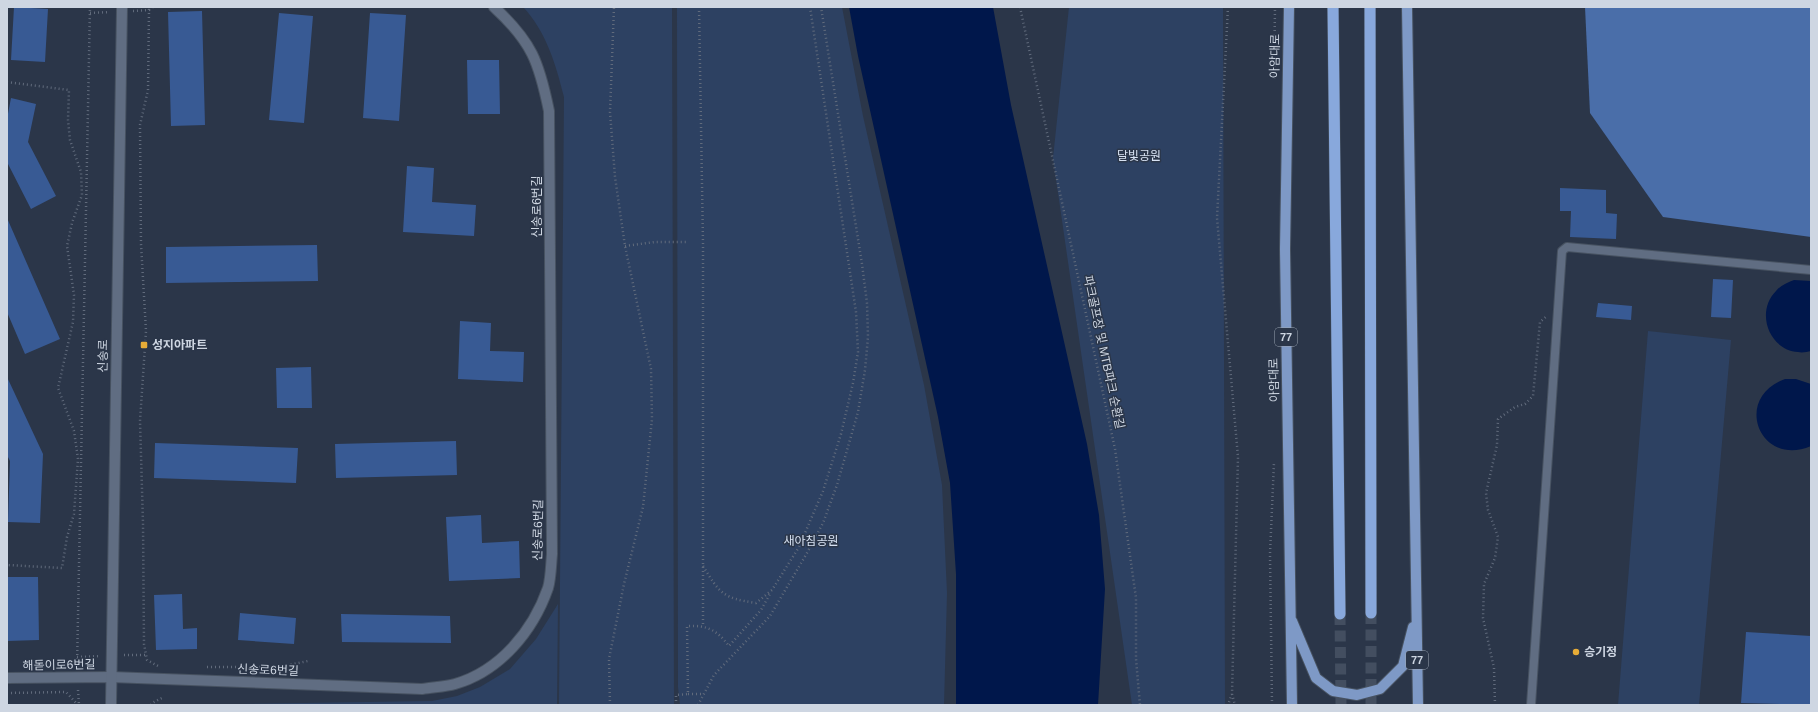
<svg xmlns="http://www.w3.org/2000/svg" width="1818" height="712" font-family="Helvetica,'Noto Sans KR',sans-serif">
<rect width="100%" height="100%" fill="#2b3649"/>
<path fill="#2d4162" d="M523,7H672L674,705H559L564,97C556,65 546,31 523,7Z
M677,7H842L863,116L924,385L942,485L947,593L944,705H680L678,687Z
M1069,7H1223L1225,705H1132L1053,158Z
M1648,331L1731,340L1699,705H1618Z
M558,604L557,705H181L432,701L457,696L480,687L510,669L536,639Z"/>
<path fill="#4a6ea9" d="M1585,7H1811V237L1663,217L1590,113Z"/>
<path fill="#00174b" d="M849,7H993L1011,105L1087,444L1099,515L1105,589L1098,705H956V574L950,483L938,417L858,56Z
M1794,280L1811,281V351C1807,352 1802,353 1798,352C1769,350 1755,312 1776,291C1781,285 1787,283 1794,280Z
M1785,379H1796L1811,384V446C1760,468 1732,398 1785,379Z"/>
<path fill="#385a94" d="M14,7L48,9L45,62L11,60Z
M202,11L205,125L171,126L168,12Z
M279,13L313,16L304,123L269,120Z
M370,13L406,15L399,121L363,118Z
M467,60H499L500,114H468Z
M11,98L36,104L28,142L56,196L31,209L7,162V119Z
M407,166L434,168L432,202L476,205L474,236L403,232Z
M1560,188L1606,190V213L1617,214L1616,239L1570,237L1571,211H1560Z
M7,218L60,339L25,354L7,312Z
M317,245L318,281L166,283V247Z
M1713,279L1733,280L1731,318L1711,317Z
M1598,303L1632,306L1631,320L1596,317Z
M460,321L491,323L490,351L524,352L523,382L458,379Z
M311,367L312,408H277L276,368Z
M7,377L43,454L40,523L8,522L10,461L7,455Z
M456,441L457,475L336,478L335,444Z
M155,443L298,448L296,483L154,478Z
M481,515L482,543L519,541L520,578L449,581L446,517Z
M7,577H38L39,640L7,641Z
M182,594L183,629L197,628V649L156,650L154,595Z
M240,613L296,618L294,644L238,640Z
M341,614L450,616L451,643L342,642Z
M1746,632L1811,636V705L1741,703Z"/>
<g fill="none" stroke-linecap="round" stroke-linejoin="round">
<path stroke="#434e60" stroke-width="11" stroke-dasharray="11 5.5" stroke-linecap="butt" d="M1371,613V705
M1340,614L1341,705"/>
<g stroke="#475261" stroke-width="10">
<path id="service" d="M1531,705L1562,251L1567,247L1811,270"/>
</g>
<g stroke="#475261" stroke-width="12">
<path id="minor" d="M7,678L111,677L422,689C433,687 445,687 455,684C500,671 533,631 548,588C551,578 551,564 552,554L549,111C539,62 532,42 494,7"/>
</g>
<g stroke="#475261" stroke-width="12">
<path id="tertiary" d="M111,705L122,7"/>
</g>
<g stroke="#475261" stroke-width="12">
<path id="primary" d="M1289,7L1285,249L1292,705
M1407,7L1418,705
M1292,621L1316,678L1333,691L1357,695L1380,689L1403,666L1413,627"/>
</g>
<g stroke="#475261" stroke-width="12">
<path id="trunk" d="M1333,7L1340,614
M1370,7L1371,613"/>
</g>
<path stroke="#616b7c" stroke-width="2.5" stroke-dasharray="1 3" stroke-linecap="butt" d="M153,7L149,10L148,90L140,125L141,244L146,331L140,421L143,523L144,644L147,660L158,666
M699,7L703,243V625
M1020,7L1115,449L1136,598V659L1140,705
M1228,7L1217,218L1238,457L1232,694L1228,705
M133,11L149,10V7
M90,13L110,12
M1274,79L1275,7
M7,82L69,90L68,120L70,140L81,172L82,195L72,223L67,246L74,295L73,322L58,388L74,431L78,459L74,514L67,537L62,568L7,565
M625,246L655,242H687
M703,566C720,594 723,598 756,603L772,590L799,547L823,491L841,434L853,383L858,352L856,312L810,7
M124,655H146
M77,657L101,656
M77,667L90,7
M207,667H279L308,661
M78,690L79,705
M7,693L66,692L78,705
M688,694H703
M1232,694L1235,705
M151,705L152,703L162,698
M610,705L609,659L624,584L643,507L652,419L651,369L625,246L615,177L610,112L614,7
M676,705V695L688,694L687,626C707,625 717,630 729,646L761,610L771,592
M698,705L714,675L770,616L807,553L823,523L837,485L858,412L865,370L868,337L867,303L862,264L821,7
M1272,705L1270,554L1274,462
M1495,705L1494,668L1483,618L1484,584L1495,558L1498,537L1488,510L1486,493L1497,445L1498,419L1515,407L1525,404L1533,396L1540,322L1547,316"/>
<use href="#service" stroke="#606d82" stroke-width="8"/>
<use href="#minor" stroke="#606d82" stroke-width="10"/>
<use href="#tertiary" stroke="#606d82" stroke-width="10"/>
<use href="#primary" stroke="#7e99c6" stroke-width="10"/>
<use href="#trunk" stroke="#88a8dc" stroke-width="11"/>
</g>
<g fill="#e7ac37" stroke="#2b3649" stroke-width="1.5">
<rect x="140" y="341" width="8" height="8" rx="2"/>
<circle cx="1576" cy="652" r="4"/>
</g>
<g text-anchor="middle" stroke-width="3" stroke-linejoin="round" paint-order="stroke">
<g fill="#2b3649" stroke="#9da6b4" stroke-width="1">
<rect x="1275" y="328" width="22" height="18" rx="3"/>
<rect x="1406" y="651" width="22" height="18" rx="3"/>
</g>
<g font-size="11" font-weight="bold" fill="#ced6e2">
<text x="1286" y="341">77</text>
<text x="1417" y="664">77</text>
</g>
<g font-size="12" fill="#ced6e2" stroke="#2b3649">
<text transform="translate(1275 56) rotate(-89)" y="4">아암대로</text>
<text transform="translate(537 207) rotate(-90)" y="4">신송로6번길</text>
<text transform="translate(1104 352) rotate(78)" y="4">파크골프장 및 MTB파크 순환길</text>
<text transform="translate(103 356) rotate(-89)" y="4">신송로</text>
<text transform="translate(1274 380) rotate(-91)" y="4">아암대로</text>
<text transform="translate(538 530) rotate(-89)" y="4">신송로6번길</text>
<text transform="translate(59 665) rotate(-1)" y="4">해돋이로6번길</text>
<text transform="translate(268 670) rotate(2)" y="4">신송로6번길</text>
</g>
<g font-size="12" fill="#d7e2f3" stroke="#2b3649">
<text x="1139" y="160">달빛공원</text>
<text x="811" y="545">새아침공원</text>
</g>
<g font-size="12" font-weight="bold" fill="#ced6e2" stroke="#2b3649" text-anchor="start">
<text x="152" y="349">성지아파트</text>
<text x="1584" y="656">승기정</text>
</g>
</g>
<rect width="1818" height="712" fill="none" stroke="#ced6e2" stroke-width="16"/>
</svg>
